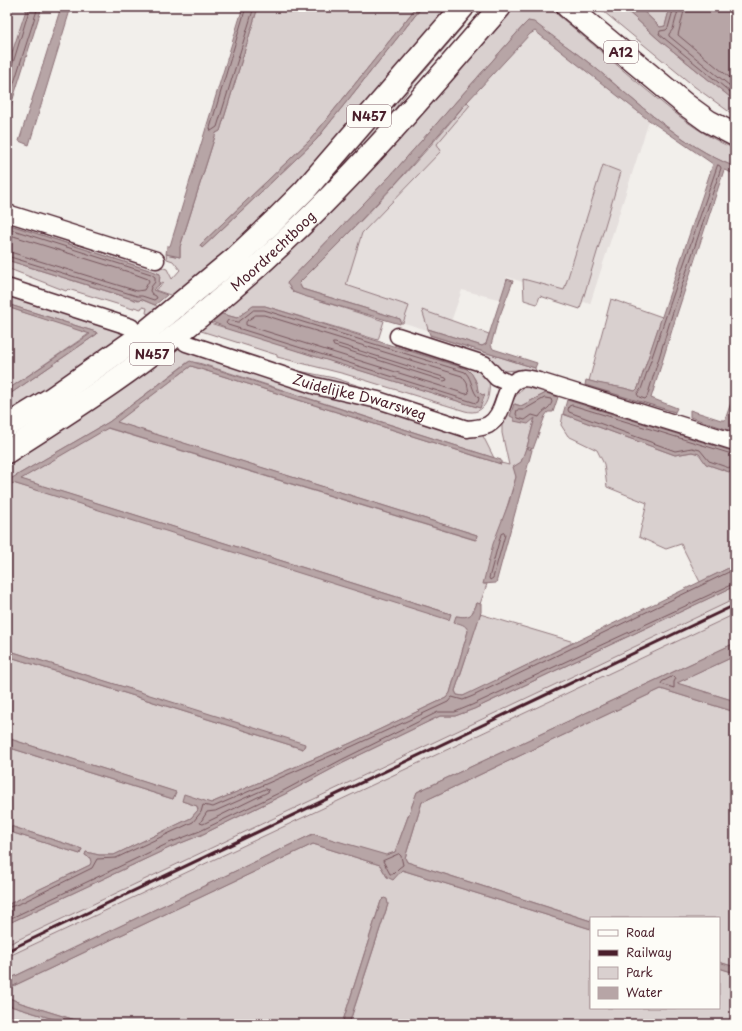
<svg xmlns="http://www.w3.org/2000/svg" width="742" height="1031" font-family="'Playpen Sans',sans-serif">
<rect width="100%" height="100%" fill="#f2efeb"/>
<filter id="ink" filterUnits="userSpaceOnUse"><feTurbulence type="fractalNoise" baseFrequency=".025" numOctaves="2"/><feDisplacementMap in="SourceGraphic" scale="8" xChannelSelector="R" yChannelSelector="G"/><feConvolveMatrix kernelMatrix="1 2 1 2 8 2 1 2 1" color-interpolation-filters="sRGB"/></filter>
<g filter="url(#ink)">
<path fill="#e5dfdd" d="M7,7H41L7,110Z
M530,26L650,118L590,304L507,277L502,300L462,290L446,336L296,289Z
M735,599V614L7,957V945Z"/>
<path fill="#d9d0cf" stroke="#92787d" d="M258,7H415L411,14L310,140L200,245L202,248L316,140L422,7H452L328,153L256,229L176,297L155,290L164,283L163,282L159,285L160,274L152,271L7,224V218L157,266L167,269L172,279L180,270L173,261L167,259L166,254L180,257V247L216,133L220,131Z
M509,7H548C578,31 607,57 637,82C667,107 698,134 735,149V167C681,145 638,103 593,66C574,51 553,37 534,23L528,21L524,25L391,175L287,283L293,292L384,321L378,340L265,306H253L237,318L222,314L221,308Z
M598,7H623L658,39L735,101V116L695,87Z
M639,7H670L665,26L660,27Z
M462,20L466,23L411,87L367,147L301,215L201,305L195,302Z
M467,102L470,105L437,144L441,151L362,233L346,285L409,306L403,323H401L400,319L302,289L299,283L301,281C359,224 416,165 467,102Z
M603,165L621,172L580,309L540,296L537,304L524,300L523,279L564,290Z
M7,260L138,301L140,299L155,305L162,309L153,316L146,313L147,308L142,307L141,309L134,307L133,309L68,289L66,291L7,268Z
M7,294L130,333L7,417V396L97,334L96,332L7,304Z
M611,299L662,317L638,388L635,391C620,386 604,386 589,381Z
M7,307L90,333L10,388H7Z
M422,310L489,334L486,344L482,346L428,329Z
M210,323L480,408L483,395L479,393L478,391L475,379L467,369L394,345L396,340L472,365L489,379C491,395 486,417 465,411L345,374L277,357V355L198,330L206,324Z
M430,335L535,368L536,372L532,373L518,370L503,371L491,360L433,340Z
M176,347L198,355L482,434L494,458L199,363L188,362L109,422L7,481V460Z
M191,366L501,464V463L509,465L502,433V420L514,398L524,387L530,385L558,395V397L546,393L521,406L515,404L535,417L527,447H529L528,449H526L521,463L514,467L516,477L484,584H487L480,604L477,603L471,615L465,617L456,616L467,627L468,631L450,693L446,698L351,743L211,803L182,801L197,806L198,810L191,818L114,855H99L86,852L85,855L90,858L92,862L90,865L7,905V831L80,854L82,849L7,825V747L173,799L175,792L7,738V656L303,749L305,745L7,650V487L13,483L451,614L20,479L107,428L475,540L477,535L116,422Z
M289,369L334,378L462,418V420L322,382Z
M585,385L675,412L674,414L671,415L588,390Z
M573,397L735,449V452L567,400Z
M563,414L675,455L692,452L700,454L706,464L735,474V565L700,582L681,544L666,549L639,537L647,503L607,487L604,464L597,450L568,436L561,425Z
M735,586V599L7,945V924L171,847L201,835L285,794L343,763L440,716H455L474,709Z
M480,614L574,642L471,693L463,696L457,695L455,691Z
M735,614V643L417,792L395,852L386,856L313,834L7,980V957Z
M735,656V701L676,683Z
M661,689L735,712V967L719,962V918H591V921L407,862L405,858L422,802Z
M313,844L380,865L387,877L402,870L591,929V1008H719V968L735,973V1024H349L388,904L381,901L342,1024H88L21,1003L7,997V989Z
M7,1005L70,1024H7Z"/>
<path fill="#b7a5a6" stroke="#8b6f75" d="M27,7H42L7,118V68Z
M61,7H71L29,145L19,141Z
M243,7H258L220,131L216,133L180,247V257L166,254L167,246H170Z
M415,7H422L316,140L202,248L200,245L310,140L411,14Z
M623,7H639L660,27L665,26L670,7H735V101L658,39Z
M528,21L534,22C553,37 574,51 593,66C638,103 681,145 735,167V174L724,170L676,317L651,398L677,408L675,412L585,385L586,380C602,385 619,386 635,391L638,388L713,164L646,118L535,31L530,34L467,102L397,182L344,238L299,283L302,289L400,319L401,321L400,324L304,296L293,292L287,283L391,175L524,25Z
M7,224L152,271L160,274L159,285L153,290L167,295L155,305L141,299L139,301L7,260Z
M507,279L513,281L497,323L491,345L493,349L537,363L535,368L430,335L428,329L482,346L486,344Z
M7,304L96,332L97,334L7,396V388H10L90,334L7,307Z
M253,306H265L467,369L472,374L477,384L478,391L482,395L485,394L480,408L224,328L225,327L212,322L222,314L237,318Z
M190,361L501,460V464L191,366L117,422L477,535L476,540L108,428L21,479L451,614L449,620L13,483L7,487V481L109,422Z
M735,391V412L733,420L735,424V432L690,417V410L721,420H725Z
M546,393L558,397L553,412H548L545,416L533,449L527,447L535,418L528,424L514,421V418L510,416L514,404L521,406Z
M567,400L735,452V474L706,464L699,454L692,452L675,455L563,414Z
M526,448L532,450L496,583L483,584L493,544L509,502L516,477L513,467L521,462Z
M735,565V586L474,709L455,716H440L343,763L285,794L201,835L171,847L7,924V905L90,865L91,862L90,858L85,855L86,852L99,855H114L191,818L198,810L197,806L182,801L184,794L211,803L351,743L446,698L450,693L468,631C466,624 460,624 454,622L456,616C470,618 472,616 477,603L481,604V612L455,691L457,695L463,696Z
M735,643V656L677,683L735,701V712L661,689L422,802L405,858L407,862L591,921V929L402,870L393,880L387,877L380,865L313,844L7,989V980L313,834L386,855L395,852L417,792Z
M7,650L305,744L303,749L7,656Z
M7,738L176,792L173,799L7,747Z
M7,825L82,849L80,854L7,831Z
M384,898L387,899L388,904L349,1024H342L381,901Z
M719,962L735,967V973L719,968Z
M7,997L21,1003L88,1024H70L7,1005Z"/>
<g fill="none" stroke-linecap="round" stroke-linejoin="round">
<path stroke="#76555c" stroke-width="1" d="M246,7L210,128L211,131L217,127L254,7
M674,7L668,28L666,30L660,31L659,34L735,96
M679,7L673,29L669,34V36L735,90
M685,7L678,35L735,82
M7,66H11L13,63L30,7
M7,105L38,7
M718,165L720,166L721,168L672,315L647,397L645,399L639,397L637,394L641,389Z
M7,228L151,274L155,277V282L151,287L150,291L152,294L156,296L157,298L154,300L142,296H137L7,256
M7,234L129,272L148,279L149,281L144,290L137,291L7,251
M254,310H264L465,372C473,380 471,391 479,398L478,402L476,403L228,325L226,323L228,320L238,322Z
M256,315H264L462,376L467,383L469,393L466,394L246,325V322Z
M333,343H335L446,378L447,380L444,381L334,346Z
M545,398L551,399L552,402C549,410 544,409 539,417L532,415L525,420L518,418L516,414L517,410H523Z
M735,455L572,405L569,406L568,410L569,412L675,451L692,448L700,450L709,461L735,470
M504,533L505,535L493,578L490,580L489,578L501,534Z
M674,676L676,678L674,682V688L661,684L662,682Z
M266,789L269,790L268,792L203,824L200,823L207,812L215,811Z
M399,854L401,856L403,865L399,868L393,874H390L383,861Z
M7,908L21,903L92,868L97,859L116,858L193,822L201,812L203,805L213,807L353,746L448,702L452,697L463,700L473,696L735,569
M7,920L169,843L200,831L283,791L341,760L438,712H455L472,705L735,583"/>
<g stroke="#4a1f2b" stroke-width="19">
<g id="minor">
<path d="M7,213L156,260"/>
<path d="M7,287L131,327"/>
<path d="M398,336L484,364L497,378L511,384"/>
<path id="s1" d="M186,343L316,386L378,400L467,429C474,428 482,428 488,425C509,413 500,380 524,378C529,378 534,380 539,381L735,442"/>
</g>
</g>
<g stroke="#4a1f2b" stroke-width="25">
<g id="primary">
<path d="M7,426L51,399L142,335L234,259L273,222L305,190L463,7"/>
<path id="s2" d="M7,452C58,419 109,387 157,350C202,316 246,278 287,239C363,167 431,87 500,7"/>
</g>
</g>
<g stroke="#4a1f2b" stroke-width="25">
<path id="motorway" d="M568,7L686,105L708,121L735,135"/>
</g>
<use href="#minor" stroke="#fdfcf7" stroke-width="16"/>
<use href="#primary" stroke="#fdfcf7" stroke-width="22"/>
<use href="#motorway" stroke="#fdfcf7" stroke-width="22"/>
<path stroke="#4a1f2b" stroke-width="3" d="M7,951L735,605"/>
</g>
</g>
<g text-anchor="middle" stroke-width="3" stroke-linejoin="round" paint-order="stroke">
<g fill="#fdfcf7" stroke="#806168" stroke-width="1">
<rect x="604" y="41" width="34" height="22" rx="3"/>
<rect x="347" y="105" width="44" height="22" rx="3"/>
<rect x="130" y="343" width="44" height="22" rx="3"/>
</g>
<g font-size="13" font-weight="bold" fill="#4a1f2b">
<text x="621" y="57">A12</text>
<text x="369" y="121">N457</text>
<text x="152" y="359">N457</text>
</g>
<g font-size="14" fill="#4a1f2b" stroke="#fdfcf7">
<text dy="5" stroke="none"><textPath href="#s2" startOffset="334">Moordrechtboog</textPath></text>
<text dy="5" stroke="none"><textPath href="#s1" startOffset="182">Zuidelijke Dwarsweg</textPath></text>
</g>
</g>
<rect width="742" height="1031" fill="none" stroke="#fdfcf7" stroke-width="24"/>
<rect x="12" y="12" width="718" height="1007" fill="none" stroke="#4a1f2b" stroke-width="1.5" filter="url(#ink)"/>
<rect x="590" y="917" width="130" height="92" fill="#fdfcf7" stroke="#b5a4a5"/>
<rect x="598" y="930" width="20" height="6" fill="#fdfcf7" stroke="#b5a4a5"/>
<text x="626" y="937" font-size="12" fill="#4a1f2b">Road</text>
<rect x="598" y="950" width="20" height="6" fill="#4a1f2b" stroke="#b5a4a5"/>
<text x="626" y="957" font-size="12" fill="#4a1f2b">Railway</text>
<rect x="598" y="967" width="20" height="12" fill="#d9d0cf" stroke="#b5a4a5"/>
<text x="626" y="977" font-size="12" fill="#4a1f2b">Park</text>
<rect x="598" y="987" width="20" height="12" fill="#b7a5a6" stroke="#b5a4a5"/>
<text x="626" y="997" font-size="12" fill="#4a1f2b">Water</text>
</svg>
